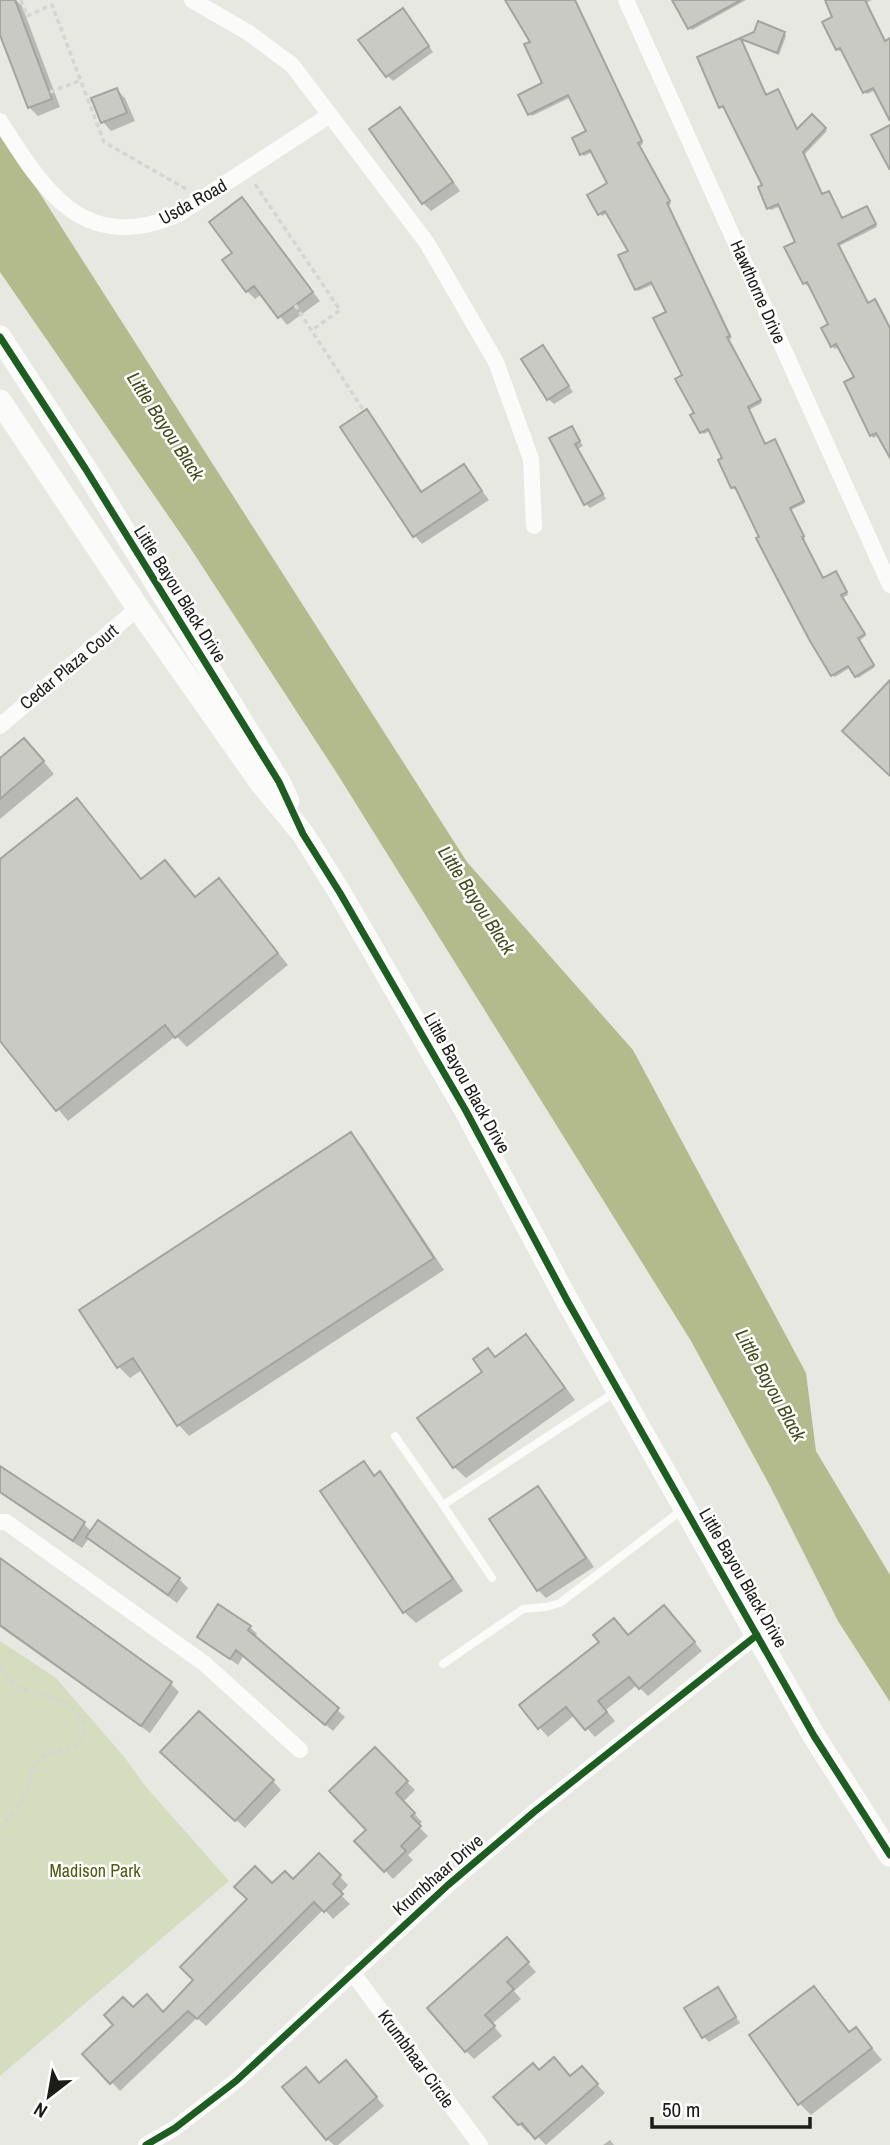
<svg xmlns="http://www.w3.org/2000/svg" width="890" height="2145" font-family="'Archivo Narrow',sans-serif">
<rect width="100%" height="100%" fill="#e7e8e1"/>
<path fill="#d6dcbe" d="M0,1641L56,1678L125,1758L146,1787L229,1881L0,2076Z"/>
<path fill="#b3bb8c" d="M0,131L467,862L633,1050L806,1373L816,1451L890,1575V1702L838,1621L770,1486L691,1341L338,775L187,543L0,272Z"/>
<path fill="#0003" d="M7,0H16L22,6L60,107L38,116L29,107L0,30V3Z
M507,0H575L643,144L639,146L671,204L668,206L732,338L728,340L762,403L749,410L766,445L775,441L777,443L805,503L791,510L805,539L802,540L823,580L838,575L848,595L842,598L866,636L859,641L875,667L858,678L851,667L835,677L832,675L737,488L735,490L732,487L724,459L711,430L704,434L701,432L668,312L654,284L638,291L636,289L630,251L608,213L602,216L600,214L610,184L593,152L584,156L582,154L589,132L571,97L532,116L530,114L544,84L532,42Z
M674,0H746L692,30Z
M826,0H872L866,3L885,43L890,40V117L876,90L867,94L865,92L843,49L839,51L837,49L835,17Z
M408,15L433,52L393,81L388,76Z
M755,33H784L786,36L779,55L742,39L766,96L780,93L798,131L812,116L827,131L804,155L822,196L829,193L831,196L842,220L869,210L877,227L839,246L869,305L890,328V454L879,435L873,438L871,435L856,378L839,346L835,349L832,346L823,329L830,325L809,284L807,286L804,283L797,242L781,206L771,210L769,208L765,186L726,108L723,109L721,107L699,58Z
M117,90L125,98L135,121L111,131L103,122Z
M400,109L408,117L460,191L431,211L423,203Z
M242,200L320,301L287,325L262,294L255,299L247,291L234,253Z
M543,348L573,392L554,404L548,399Z
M367,412L375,420L423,493L463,466L489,500L422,544L414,535Z
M572,428L583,446L578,449L606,499L590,508L586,504Z
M35,751L54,774L0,819V760Z
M77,801L142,880L165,862L196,898L219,880L288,965L187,1047L176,1036L68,1121L0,1038V861Z
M351,1134L362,1146L444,1270L189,1436L178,1424L142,1370L130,1378L119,1367L81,1310Z
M526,1337L537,1348L575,1400L466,1478L454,1467L419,1419L484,1372L496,1358Z
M364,1463L376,1476L380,1473L391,1485L463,1591L416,1623L404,1612Z
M0,1469L84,1524L92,1532L98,1522L179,1579L188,1588L177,1603L89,1538L82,1548L0,1493Z
M538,1488L546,1496L594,1567L546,1598L538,1590Z
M0,1560L171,1684L179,1692L150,1733L0,1627Z
M219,1607L250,1627L257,1634L255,1638L345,1717L333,1731L244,1655L238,1665L199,1637Z
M672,1616L702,1651L648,1696L637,1685L606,1710L615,1721L595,1737L575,1715L548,1737L521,1706L629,1636Z
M375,1749L415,1790L403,1802L422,1822L418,1826L428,1836L408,1855L413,1860L393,1879L357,1841L369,1830Z
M171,1761L273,1781L281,1790L245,1828Z
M319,1855L348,1885L340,1894L350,1904L333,1919L324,1909L206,2026L197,2018L120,2091L85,2054L133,2009L163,2014L196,1980L272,1886L293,1881Z
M515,1948L536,1972L514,1991L521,1999L492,2024L502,2036L474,2059L466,2051Z
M814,1988L851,2033L856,2029L882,2060L811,2115L800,2104Z
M717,1989L740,2023L709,2042L704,2037Z
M354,2071L384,2106L338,2145H334L327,2139L319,2084Z
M540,2072L571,2078L590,2077L605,2093L546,2145L531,2130L528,2133L519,2124Z
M610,2140L614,2145H603Z"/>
<path fill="#c9cac4" stroke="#a3a49f" stroke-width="2" d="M0,0H15L52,99L28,108L0,35Z
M505,0H575L642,141L638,143L670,201L667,203L730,336L727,337L761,400L748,407L765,444L775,439L804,501L790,508L804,536L802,537L823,578L836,571L847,592L841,595L865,634L858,638L874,665L855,677L848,666L831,676L810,641L771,567L756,538L759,537L735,487L731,488L718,460L722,458L708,429L700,433L690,415L694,413L675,379L682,375L653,318L666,312L651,282L635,290L618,255L628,251L605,211L598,215L587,195L607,183L590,150L580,155L572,138L586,131L568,95L528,115L518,95L542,83L524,44L530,42Z
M672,0H741L688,29Z
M825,0H865L885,41L890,38V121L873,88L863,93L840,48L836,50L822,22L832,17Z
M403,8L429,46L386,77L358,40Z
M758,21L785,32L777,53L741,39L766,95L778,89L797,129L812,114L826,128L803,152L822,194L829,191L842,218L867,206L876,224L838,244L868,303L875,299L890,328V458L876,433L870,436L844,382L854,377L836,344L831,347L821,328L828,324L807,282L803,284L784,247L795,242L778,204L767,209L758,187L762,185L723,106L719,108L697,57L754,32Z
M117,88L127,113L101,123L91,98Z
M400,107L453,182L422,204L369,129Z
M890,125V170L871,135Z
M242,197L313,292L278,318L254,286L246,292L222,260L232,253L209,222Z
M543,345L569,386L547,400L521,359Z
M367,409L421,492L464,464L482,491L413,537L340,427Z
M572,426L580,441L575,444L603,494L584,505L549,438Z
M890,680V776L842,731Z
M24,738L44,761L0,799V758Z
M77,798L141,879L165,860L195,897L219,878L278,953L175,1038L165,1025L56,1111L0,1041V859Z
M351,1132L434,1258L177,1426L133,1358L117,1368L79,1310Z
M526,1334L565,1388L453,1468L417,1418L482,1372L473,1359L488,1348L495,1357Z
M364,1461L374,1476L380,1471L453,1579L403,1613L320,1491Z
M0,1466L85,1522L73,1541L0,1492Z
M538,1486L586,1558L537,1591L489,1519Z
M98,1520L180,1578L168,1595L86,1537Z
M0,1558L172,1682L141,1726L0,1625Z
M218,1604L251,1626L248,1630L339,1708L325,1725L236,1650L230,1659L197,1637Z
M664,1605L695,1642L639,1689L629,1677L598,1701L607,1712L585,1730L566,1707L538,1729L519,1705L599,1642L593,1635L614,1618L628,1635Z
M199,1711L274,1780L235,1821L160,1752Z
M375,1747L408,1781L396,1793L415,1813L411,1816L421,1826L401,1846L406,1851L384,1872L354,1841L366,1830L329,1791Z
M319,1853L341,1875L333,1884L343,1894L324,1912L314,1902L197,2019L188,2011L110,2084L82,2054L113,2025L104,2015L123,1997L133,2007L147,1994L163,2012L193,1980L180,1967L247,1899L234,1887L255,1866L272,1883L285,1871L293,1879Z
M507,1937L529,1962L507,1982L514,1989L485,2015L495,2026L465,2052L427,2008Z
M814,1986L849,2032L856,2027L872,2048L798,2105L749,2035Z
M718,1987L736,2017L702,2038L684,2008Z
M554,2057L570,2076L582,2066L598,2084L535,2139L522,2123L518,2125L493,2097L533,2063L539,2070Z
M346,2060L377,2097L326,2140L282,2087L306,2067L319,2083Z"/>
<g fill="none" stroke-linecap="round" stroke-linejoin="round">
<path stroke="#d5d5d3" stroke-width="3.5" stroke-dasharray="5 3.5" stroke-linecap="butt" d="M21,0L27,16L52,5L104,142L186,189
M50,92L81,80
M255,184L340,310L312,330
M295,305L364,411
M0,1667L16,1687L68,1703L85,1724C78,1763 57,1741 38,1761C30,1769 30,1781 26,1791C20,1806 12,1815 0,1826"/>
<path stroke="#fbfcfa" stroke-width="8" d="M395,1436L443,1505L615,1392
M443,1505L492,1578
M443,1664L523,1609L546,1607L560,1603L682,1510"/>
<path stroke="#fbfcfa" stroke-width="16" d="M192,0L249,33L292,65L427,243L496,362L531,459L534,526
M626,0L890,585
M0,121C44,191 84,255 177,215L330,115
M0,726L138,608
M0,1522H6L205,1664L300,1750
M352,1972L480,2145
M146,2145L175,2128L236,2081L448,1885L534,1812L757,1635"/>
<path stroke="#fbfcfa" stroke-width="23" d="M0,337L85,468L279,782L288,801
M0,401L138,608L261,783L303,834L340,893L466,1111L568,1302L814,1736L890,1855"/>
<g stroke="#fff" stroke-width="11">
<path id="cycleway" d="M0,337L85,468L279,782L303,834L340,893L466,1111L568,1302L814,1736L890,1855
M146,2145L175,2128L236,2081L448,1885L534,1812L757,1635"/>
</g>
<use href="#cycleway" stroke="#1b5e20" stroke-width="7"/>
</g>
<g text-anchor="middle" stroke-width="5" stroke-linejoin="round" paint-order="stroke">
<g font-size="18" fill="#1b1c17" stroke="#fff">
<text transform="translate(193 202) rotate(-29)" y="6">Usda Road</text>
<text transform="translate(758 292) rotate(66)" y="6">Hawthorne Drive</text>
<text transform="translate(180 594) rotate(58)" y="6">Little Bayou Black Drive</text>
<text transform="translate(69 667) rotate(-40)" y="6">Cedar Plaza Court</text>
<text transform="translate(467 1083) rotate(61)" y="6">Little Bayou Black Drive</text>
<text transform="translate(743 1578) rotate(60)" y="6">Little Bayou Black Drive</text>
<text transform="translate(438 1875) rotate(-41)" y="6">Krumbhaar Drive</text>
<text transform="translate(416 2059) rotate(54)" y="6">Krumbhaar Circle</text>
</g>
<g font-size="18" fill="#525b11" stroke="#fff">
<text x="95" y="1877">Madison Park</text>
</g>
<g font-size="19" font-style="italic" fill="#444c1b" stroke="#fff">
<text transform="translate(166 426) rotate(57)" y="7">Little Bayou Black</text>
<text transform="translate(477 900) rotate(57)" y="7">Little Bayou Black</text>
<text transform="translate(771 1385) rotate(61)" y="7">Little Bayou Black</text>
</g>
</g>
<g transform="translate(49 2096) rotate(211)" stroke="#ffffff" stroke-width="5" paint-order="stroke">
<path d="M0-5L12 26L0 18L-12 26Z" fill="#1b1c17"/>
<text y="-10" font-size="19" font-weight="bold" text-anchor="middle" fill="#1b1c17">N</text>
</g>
<path d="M652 2117v10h158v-10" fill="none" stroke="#1b1c17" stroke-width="3.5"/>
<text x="662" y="2117" font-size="21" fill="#1b1c17" stroke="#ffffff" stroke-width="5" paint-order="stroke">50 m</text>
</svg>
